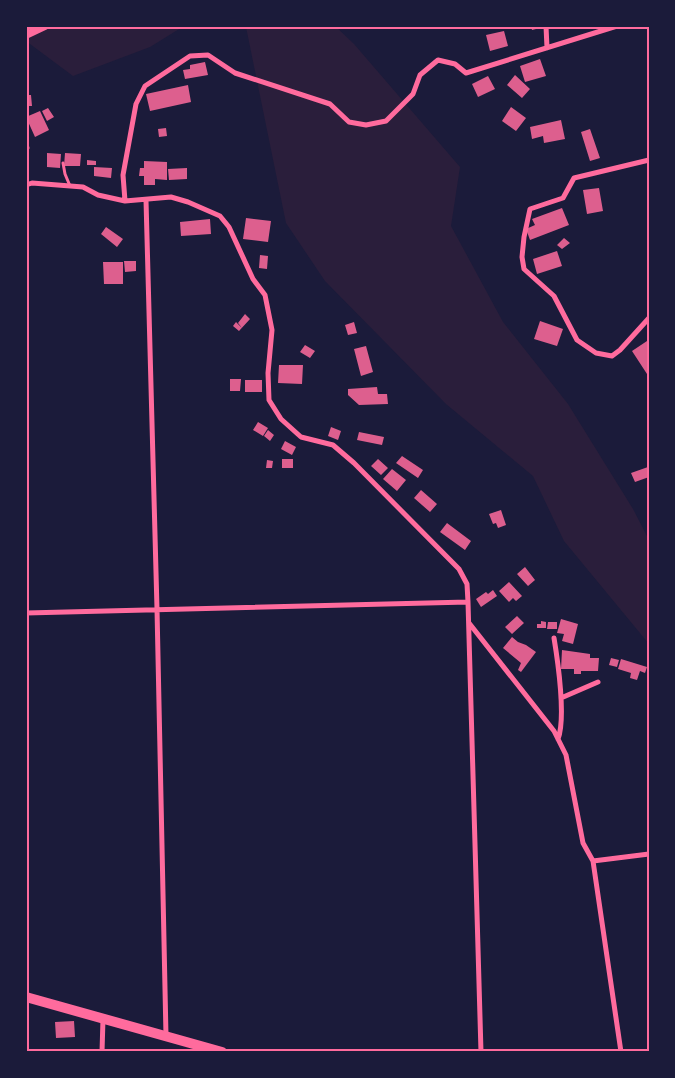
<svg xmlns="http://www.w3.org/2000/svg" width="675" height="1078" font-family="Commissioner,sans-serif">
<rect width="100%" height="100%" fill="#1b1b3a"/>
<path fill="#2a1e3b" d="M26,26H184L150,47L73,76L26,41Z
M233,26H335L354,44L460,167L451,226L503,322L568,404L633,509L649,540V644L564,541L533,476L446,404L325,281L286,223L246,27Z"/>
<path fill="#dd5f8e" d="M531,26H543L544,27L532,30Z
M504,31L508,46L490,51L486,35Z
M540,59L546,76L525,82L520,66Z
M205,62L208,75L185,79L183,70L190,69V65Z
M515,75L530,89L522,98L507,85Z
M488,76L495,89L478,97L472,84Z
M188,85L191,102L150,111L146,94Z
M26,95H31L32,106H26Z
M511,107L526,118L516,131L502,121Z
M48,108L54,117L47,121L42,111Z
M40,111L49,130L35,137L26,117Z
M561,120L565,139L544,143L543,136L532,139L530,127Z
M166,128L167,136L159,137L158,129Z
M590,129L600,158L590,161L581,132Z
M47,153L61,154L60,168L47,167Z
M65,153L81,154L80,166H64Z
M87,160L96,161V165H87Z
M144,161L167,162V180L155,179V185H144V176H139L140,168H144Z
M94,167L112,168L111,178L94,176Z
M187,168V179L169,180L168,169Z
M599,188L603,211L587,214L583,190Z
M562,208L569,225L530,240L526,229L535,225L532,219Z
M246,218L271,221L268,242L243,239Z
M210,219L211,234L181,236L180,222Z
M106,227L123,239L117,247L101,234Z
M564,238L570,243L562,249L557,245Z
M557,251L562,266L537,274L533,259Z
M260,255L268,256L267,269L259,268Z
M124,261H136V271L125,272Z
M103,262H123V284H104Z
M245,314L250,319L239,331L233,326L236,322L242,328L238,323Z
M540,321L563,329L557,346L534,339Z
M354,322L357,333L348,335L345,325Z
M647,341L649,344V373L647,374L632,351Z
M305,345L315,351L310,358L300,352Z
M366,346L373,372L361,376L354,349Z
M279,365H303L302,384L278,383Z
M230,379H241L240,391H230Z
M245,380H262V392H245Z
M377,387L378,394H387L388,404L359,405L348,395V389Z
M258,422L268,428L263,436L253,430Z
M331,427L341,431L338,440L328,436Z
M268,430L274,435L270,441L264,436Z
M359,432L384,437L382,445L357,440Z
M285,441L296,447L292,455L281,449Z
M402,456L423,470L418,478L396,463Z
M282,459H293V468H282Z
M378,459L388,468L381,475L371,466Z
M267,460L273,461L272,468H266Z
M648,467L649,477L635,482L631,473Z
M392,469L406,480L397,491L383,479Z
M421,490L437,504L430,512L414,498Z
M501,510L506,525L498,528L496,523L493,524L489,514Z
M447,523L471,541L465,550L440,532Z
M525,567L535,580L528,586L517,574Z
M509,582L522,596L516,601L513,598L509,602L499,591Z
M493,590L497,596L481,607L476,599L486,592L488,594Z
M517,616L524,623L512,634L505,627Z
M561,619L578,624L573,644L562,641L564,634L557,633Z
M541,621L546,622V628H537V624H541Z
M548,622H557V629H547Z
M512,637L518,642L526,645L536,652L521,672L518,670L521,663L503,648Z
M562,650L590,654V658H599L598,671H581V674H574V669H561Z
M611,658L619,660L617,667L609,665Z
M621,659L647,667L645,673L640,671L637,680L630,678L631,673L618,669Z
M74,1021L75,1037L56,1038L55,1022Z"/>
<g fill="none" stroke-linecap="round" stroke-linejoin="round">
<path stroke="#ff6b9d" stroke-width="3" d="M26,141L28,148L26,152
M63,163L65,174L70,186"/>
<path stroke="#ff6b9d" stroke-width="5" d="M546,26L547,48
M649,160L574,178L563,198L530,209L524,237L522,257L524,269L554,296L577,340L596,353L612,356L620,350L649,318
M26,185L32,183L83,187L98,195L125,201L171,197L188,202L220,216L229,227L253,279L265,295L272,330L268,373L269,400L281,419L301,437L333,445L354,463L459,569L467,584L468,602L481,1052
M146,200L157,609L166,1036
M125,201L123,175L136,104L145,86L190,56L208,55L235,73L330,104L349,122L366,125L386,121L413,94L420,75L438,60L455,64L466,73L617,26
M26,613L468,602
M469,623L554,731L566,755L583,843L593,861L621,1052
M554,638C558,662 566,718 558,739
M561,698L598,682
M593,861L649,854
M102,1052L103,1019"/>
<path stroke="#ff6b9d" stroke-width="8" d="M26,35L45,26"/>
<path stroke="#ff6b9d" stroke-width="10" d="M26,997L222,1052"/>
</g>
<rect width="675" height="1078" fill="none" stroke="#1b1b3a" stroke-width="55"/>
<rect x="28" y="28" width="620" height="1022" fill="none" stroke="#ff6b9d" stroke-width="2"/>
</svg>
